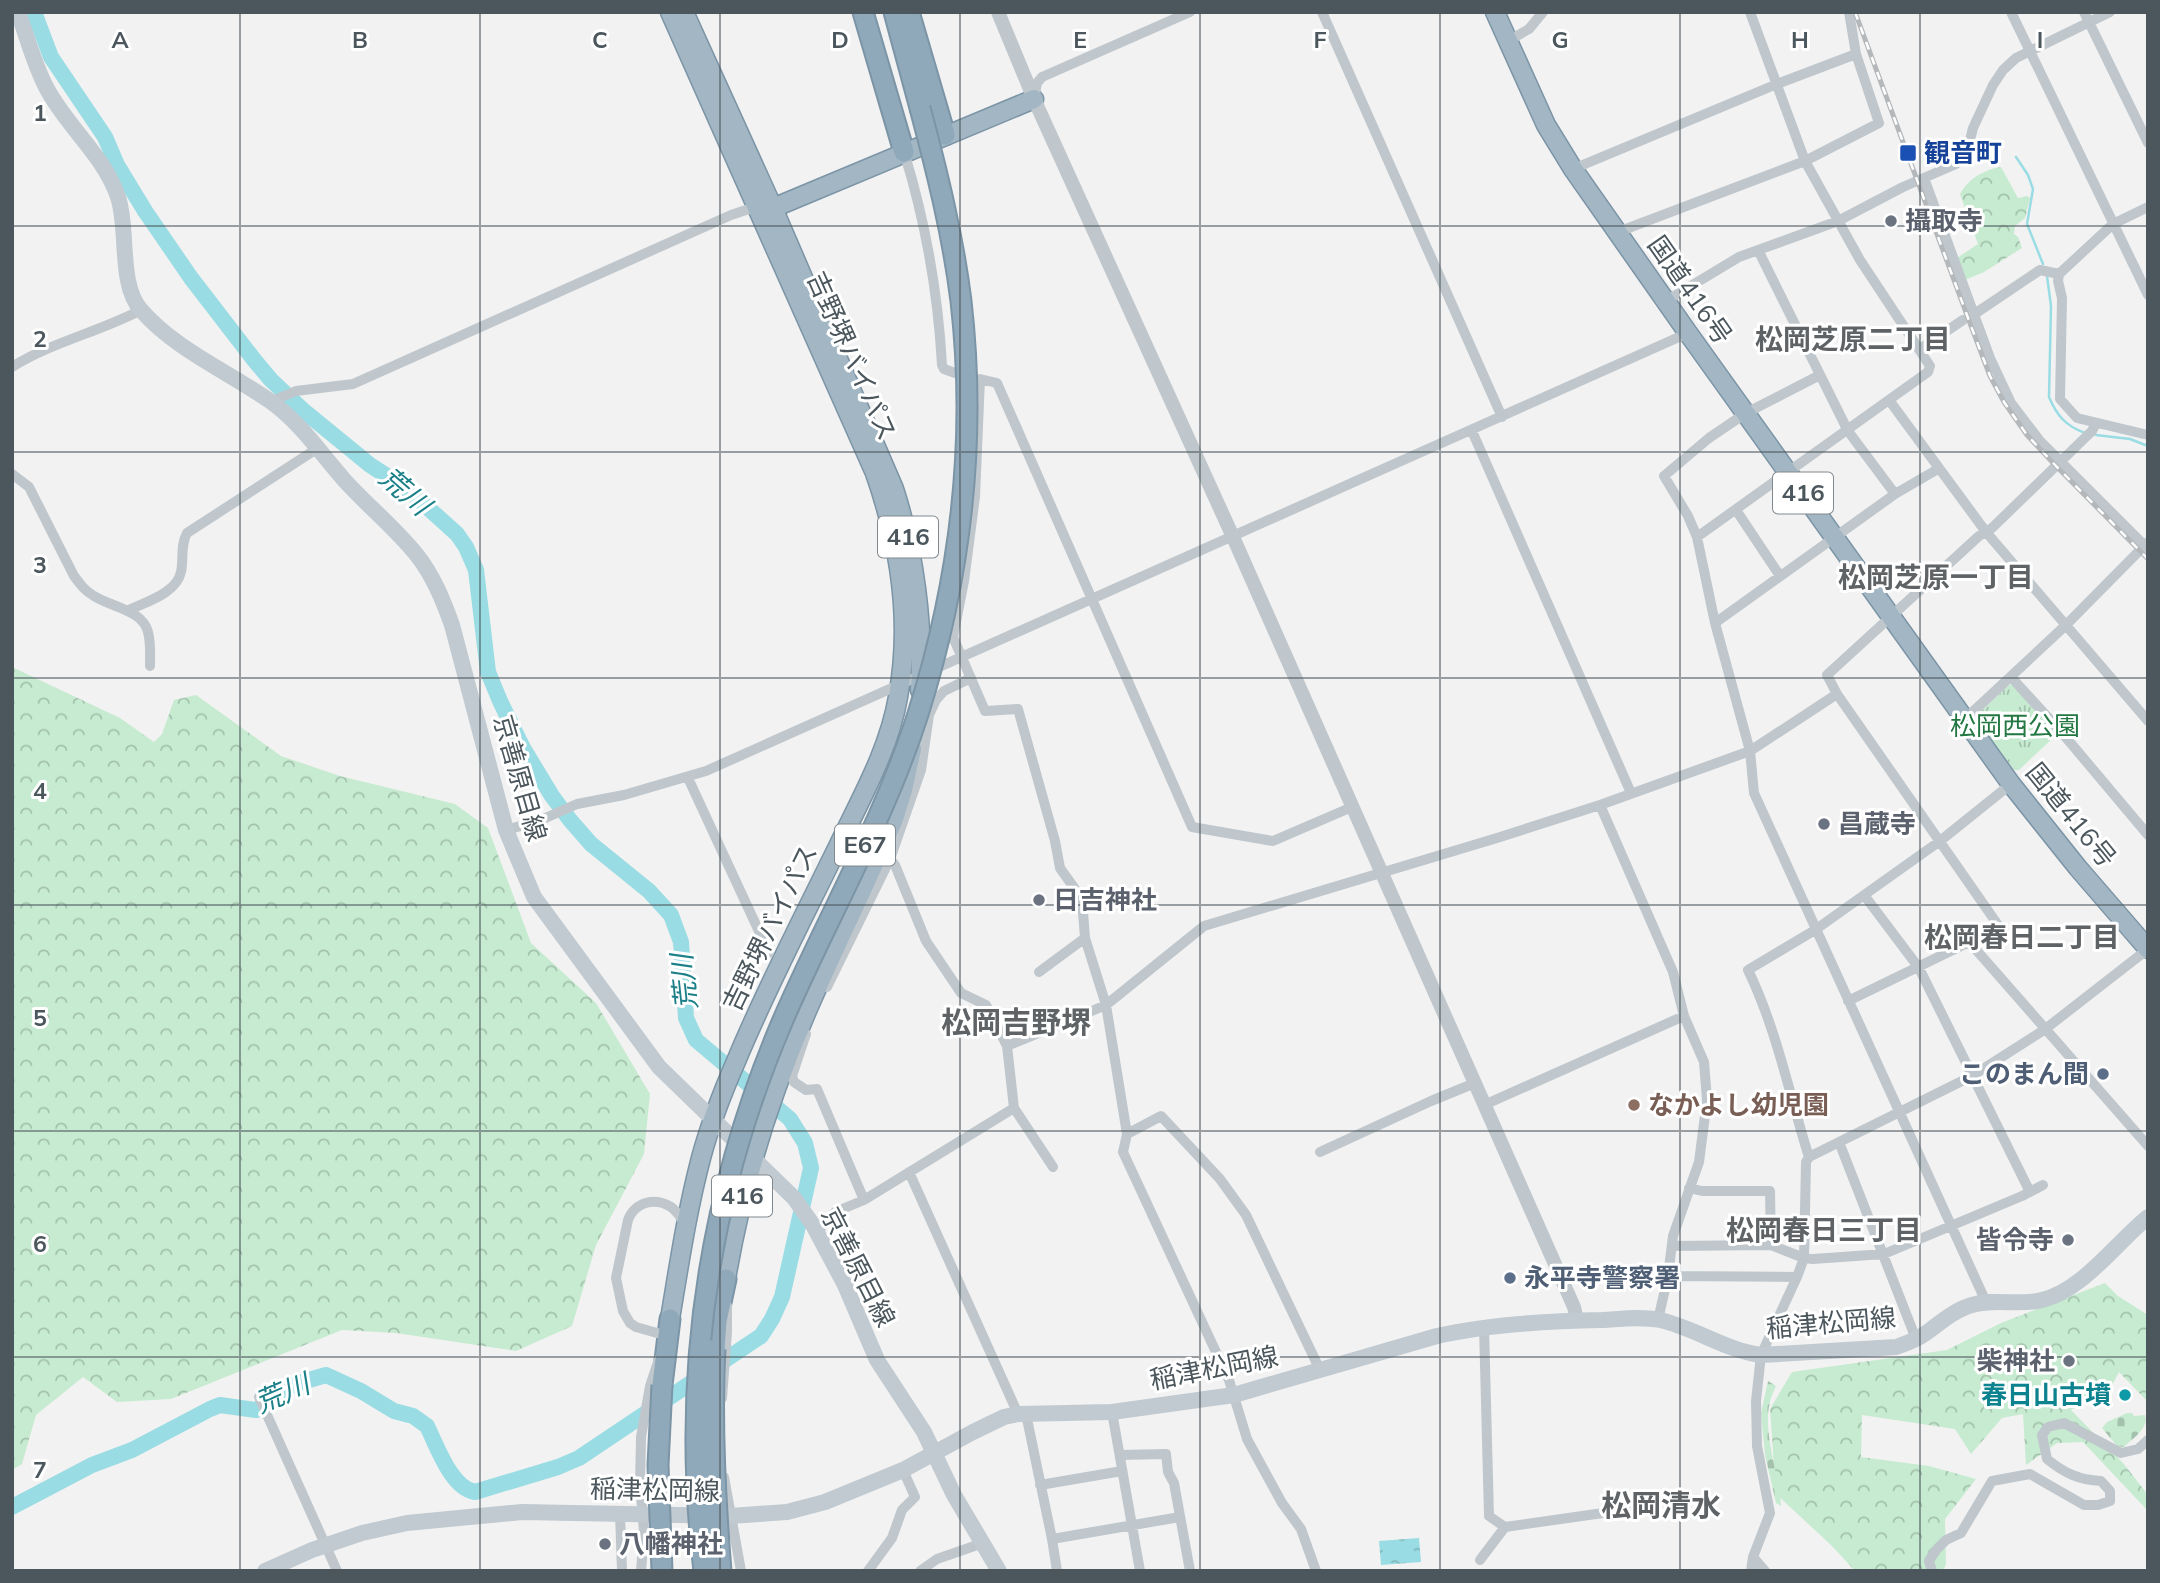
<svg xmlns="http://www.w3.org/2000/svg" width="2160" height="1583" font-family="Mulish,'Noto Sans JP',sans-serif">
<defs>
<pattern id="forest-crowns" width="20" height="18" patternUnits="userSpaceOnUse" patternTransform="scale(1.75)"><rect width="20" height="18" fill="#c6ebd0"/><path d="M2 6a3 3 0 1 1 6 0M12 15a3 3 0 1 1 6 0" fill="none" stroke="#a3c1ac"/></pattern>
<pattern id="cemetery-stones" width="16" height="16" patternUnits="userSpaceOnUse" patternTransform="scale(1.75)"><rect width="16" height="16" fill="#c6ebd0"/><path d="M2 7V4a2 2 0 0 1 4 0v3zM10 15v-3a2 2 0 0 1 4 0v3z" fill="#a3c1ac"/></pattern>
<pattern id="park-tufts" width="24" height="20" patternUnits="userSpaceOnUse" patternTransform="scale(1.75)"><rect width="24" height="20" fill="#c6ebd0"/><path d="M3 7l-1-3M5 7V3M7 7l1-3M15 17l-1-3M17 17v-4M19 17l1-3" fill="none" stroke="#a3c1ac"/></pattern>
<pattern id="water-ripples" width="26" height="14" patternUnits="userSpaceOnUse" patternTransform="scale(1.75)"><rect width="26" height="14" fill="#99dce3"/><path d="M2 4q2-2 4 0t4 0M15 11q2-2 4 0t4 0" fill="none" stroke="#7fb5bb"/></pattern>
</defs>
<rect width="100%" height="100%" fill="#f3f2f2"/>
<path fill="url(#forest-crowns)" d="M2001,167L2018,198L2027,196L2030,198L2025,218L2015,226L2014,234L2018,237L2022,248L1984,272L1965,280L1957,258L1978,244L1960,194C1969,178 1983,170 2001,167Z
M12,667L120,718L154,742L162,734L174,700L196,695L281,756L340,776L455,804L488,828L531,943L596,1003L650,1094L644,1154L596,1245L572,1326L516,1351L396,1333L342,1330L171,1399L117,1402L83,1377L36,1415L22,1464L12,1470Z
M2105,1283L2118,1296L2148,1315V1402L2119,1372L2111,1387L2071,1410L2123,1463L2148,1495V1511L2083,1442L2057,1443L2026,1465L2023,1414L2002,1418L1971,1454L1955,1429L1862,1415L1861,1457L1929,1466L1976,1479L1945,1519L1946,1564L1943,1571H1855L1832,1546L1776,1494L1770,1409L1792,1372L1947,1350L2001,1323Z"/>
<path fill="url(#cemetery-stones)" d="M1768,1381L1776,1386C1774,1391 1771,1396 1770,1402C1762,1432 1779,1474 1781,1506L1776,1503L1765,1455L1761,1413Z
M2127,1413H2132L2134,1416L2145,1415C2149,1429 2133,1438 2124,1447L2117,1446L2102,1428L2107,1422Z"/>
<path fill="url(#park-tufts)" d="M2009,685H2014L2055,732V736L2019,770H2014L1978,721L1977,715Z"/>
<path fill="url(#water-ripples)" d="M1419,1538L1421,1562L1381,1565L1379,1541Z"/>
<g fill="none" stroke-linecap="round" stroke-linejoin="round">
<path stroke="#99dce3" stroke-width="2.5" d="M2016,157L2028,175L2033,189L2027,224L2043,264
M2047,276L2051,306L2049,397C2057,416 2066,426 2085,433
M2096,435L2130,439L2148,446"/>
<path stroke="#99dce3" stroke-width="16" d="M12,1507L92,1465L132,1450L210,1409L220,1405L256,1410L272,1402L292,1385L326,1375L361,1391L394,1411L413,1416L427,1426C437,1446 451,1488 475,1492L558,1467L579,1458L761,1336L772,1319L782,1297L811,1168L805,1143L790,1119L696,1040L686,1018L681,942L671,915L649,891L591,844L570,820L552,796L523,748L500,701L488,672L476,570L466,547L457,534L407,489L370,465L304,411L271,380L255,361L191,278L145,211L117,165L105,137L51,57L34,12"/>
<g stroke="#7b94a6" stroke-width="21">
<path id="trunk" d="M670,12L875,473C900,545 912,621 898,697C890,745 865,791 844,834C808,909 769,982 737,1059C723,1091 710,1124 701,1158C687,1211 679,1265 670,1319
M684,12L773,208L894,489C914,551 924,624 920,690
M1495,12L1546,125L1573,169L1688,333L2011,784L2078,868L2148,949
M762,209L773,208L1034,99
M726,1279C742,1184 771,1092 810,1004C837,942 867,882 894,819L903,790L912,749"/>
</g>
<g stroke="#7b94a6" stroke-width="23">
<path id="motorway" d="M863,12L904,152
M894,12L920,108
M909,12L945,135
M715,1349L717,1321L726,1279
M662,1385L670,1319"/>
</g>
<path stroke="#bfc7cc" stroke-width="10" d="M1322,12L1502,417
M2011,12L2148,295
M2084,12L2148,143
M1508,41L1529,29L1543,12
M1034,99L1037,83L1042,77L1190,12
M904,152C925,220 938,293 942,365L944,369L955,373
M1573,169L1777,84L1856,54
M1924,178L1990,358L2011,403L2040,441L2148,549
M2148,207L2113,224L2059,274L2058,281L2062,298L2060,399L2077,418L2148,435
M1618,232L1805,161L1879,123L1856,54L1849,12
M1758,250L1848,431L1895,494
M1666,301L1739,257L1838,221L1903,187L1956,164L1963,158L1968,148L1973,128L1993,85L2003,70L2016,58L2110,12
M1973,315L2040,270L2059,274
M1920,349L1963,320
M12,367C52,342 99,332 141,310
M1820,375L1746,413L1709,438L1664,476L1688,516L1697,537L1715,623L1750,751L1754,793L1986,1302
M1889,400L1986,532L2148,721
M270,402L296,391L353,384L731,215L749,209L759,210
M1472,431L1631,793
M12,474L29,487L74,576C80,584 85,591 94,596C111,607 143,610 148,632C151,643 150,655 150,666
M1736,510L1780,576
M1697,537L1928,372L1930,366L1860,260L1805,161L1750,12
M127,611C145,602 176,594 181,572C184,558 180,546 187,533L318,448
M1715,623L1895,494L1938,469
M2011,677L2063,734L2148,835
M1964,720L2066,625L2148,542
M688,778L769,953
M1600,805L1673,972L1684,1016L1704,1062L1707,1100L1699,1162L1673,1236L1668,1276L1658,1320
M506,830L541,820L577,804L624,795L706,771L1688,333
M890,859L895,865L926,941L961,993L986,1005L1007,1046L1014,1108L1053,1167
M1864,895L1919,968L2030,1192
M1971,944L2148,1146
M1039,972L1085,938
M827,987L890,859L921,770L929,715L936,700L944,691L971,678
M1848,1001L1965,944H1971L1998,925L1837,694L1827,675L1979,536L1992,528L2092,431L2096,423
M806,1034L792,1076L794,1082L806,1090L817,1089L864,1200
M1007,1046L1106,1005L1204,926L1497,838L1600,805L1750,751L1837,694
M1484,1105L1684,1016
M1127,1134L1161,1116L1220,1179L1246,1215L1320,1370
M1839,1142L1916,1339
M1320,1152L1431,1101L1475,1083
M1809,1157L1972,1076L2044,1030L2148,949
M909,1172L1018,1414
M1689,1188L1702,1191H1770L1771,1245
M818,1231L835,1212L864,1200L1014,1108
M1672,1246L1771,1245L1804,1258L1813,1259L1884,1254L2022,1196L2043,1185
M1668,1276L1797,1277
M1484,1327L1489,1516L1505,1527L1645,1507
M664,1335L636,1327L630,1323L623,1311L616,1278L628,1220C635,1202 654,1197 671,1207C677,1211 682,1219 686,1225
M259,1397L337,1571
M722,1398L727,1332V1306
M1112,1412L1140,1571
M1026,1414L1052,1539L1057,1571
M1120,1455L1166,1454L1168,1472L1174,1483L1190,1571
M724,1477L741,1571
M1040,1485L1122,1471
M620,1513L622,1571
M1052,1539L1180,1517
M1753,1557L1765,1571
M1480,1560L1505,1527
M641,1571L644,1532L640,1483L641,1437L650,1386L659,1359
M868,1571L892,1538L902,1510L915,1497L903,1470
M920,1571L937,1559L983,1543
M1316,1571L1301,1529L1282,1503L1247,1439L1229,1380L1123,1152L1127,1134L1106,1005L1085,938L1082,899L1060,868L1055,841L1018,709L985,711L953,637L964,581L975,497L980,379L997,383L1192,827L1273,841L1352,807
M1751,1571L1753,1557L1770,1513L1757,1446L1756,1401L1761,1355L1797,1277L1804,1258L1806,1162L1809,1157C1789,1094 1777,1030 1748,970L1815,930L1940,841L2011,784
M1932,1571L1929,1561L1936,1550L1946,1540L1961,1533L1992,1481L2030,1474L2084,1505H2098L2110,1501V1491L2101,1481C2079,1480 2064,1473 2047,1459L2042,1435L2048,1427L2064,1423L2121,1453L2138,1449L2148,1440"/>
<path stroke="#bfc7cc" stroke-width="14" d="M998,12L1034,99L1233,537L1574,1307L1577,1320"/>
<path stroke="#c0cad0" stroke-width="16" d="M18,12C27,37 34,64 46,87C66,126 104,155 118,197C129,230 118,284 141,310C176,350 227,371 270,401C301,423 321,454 346,482C369,507 395,528 416,554C433,575 443,600 452,625L506,830L534,897L659,1067L794,1198L813,1225L845,1285L877,1360L924,1432L954,1495L999,1571
M265,1571L312,1550L362,1533L407,1523L522,1512L730,1516L787,1512L825,1502L903,1470L973,1432L1004,1417L1018,1414L1112,1412L1234,1395L1437,1336C1490,1324 1547,1321 1602,1320C1621,1319 1641,1316 1660,1320C1695,1328 1725,1350 1761,1355L1896,1347C1907,1343 1917,1340 1926,1333C1940,1323 1954,1310 1972,1305C1995,1298 2019,1306 2042,1300C2083,1290 2116,1243 2148,1217"/>
<use href="#trunk" stroke="#a2b6c3" stroke-width="18"/>
<use href="#motorway" stroke="#8fa9ba" stroke-width="19"/>
<g stroke="#b4b8bb" stroke-width="5">
<path id="rail" d="M1855,12L1968,318L1990,376L2004,402L2027,435L2056,466L2148,559"/>
</g>
<use href="#rail" stroke="#fff" stroke-width="2.5" stroke-dasharray="8" stroke-linecap="butt"/>
<g stroke="#7b94a6" stroke-width="23" stroke-linecap="butt">
<path id="motorway-bridge" d="M715,1349C711,1424 715,1497 721,1571
M662,1385L658,1465L662,1571
M704,1571C681,1380 707,1197 783,1020C827,918 884,821 918,714C960,581 977,441 961,301C953,236 937,172 920,108"/>
</g>
<use href="#motorway-bridge" stroke="#8fa9ba" stroke-width="19"/>
</g>
<path fill="none" stroke="#4b575d" stroke-width="2" stroke-opacity="0.55" d="M240,12V1571M480,12V1571M720,12V1571M960,12V1571M1200,12V1571M1440,12V1571M1680,12V1571M1920,12V1571M12,226H2148M12,452H2148M12,678H2148M12,905H2148M12,1131H2148M12,1357H2148"/>
<rect fill="#1a4fb4" stroke="#fff" stroke-width="2.5" x="1899" y="144" width="18" height="18" rx="3.5"/>
<g fill="#6b7280" stroke="#fff" stroke-width="2.5">
<circle cx="1891" cy="221" r="7"/>
<circle cx="1824" cy="824" r="7"/>
<circle cx="1039" cy="900" r="7"/>
<circle cx="2068" cy="1240" r="7"/>
<circle cx="2069" cy="1361" r="7"/>
<circle cx="605" cy="1544" r="7"/>
</g>
<g fill="#5c6f8a" stroke="#fff" stroke-width="2.5">
<circle cx="2103" cy="1074" r="7"/>
<circle cx="1510" cy="1278" r="7"/>
</g>
<circle fill="#8d6e63" stroke="#fff" stroke-width="2.5" cx="1634" cy="1105" r="7"/>
<circle fill="#0f9aa8" stroke="#fff" stroke-width="2.5" cx="2125" cy="1395" r="7"/>
<g text-anchor="middle" stroke-width="6" stroke-linejoin="round" paint-order="stroke">
<g fill="#fff" stroke="#81898e" stroke-width="2">
<rect x="1773" y="472.5" width="60" height="41" rx="5"/>
<rect x="878" y="516.5" width="60" height="41" rx="5"/>
<rect x="835" y="824.5" width="60" height="41" rx="5"/>
<rect x="712" y="1175.5" width="60" height="41" rx="5"/>
</g>
<g font-size="24" font-weight="bold" fill="#4b575d">
<text x="1803" y="501">416</text>
<text x="908" y="545">416</text>
<text x="865" y="853">E67</text>
<text x="742" y="1204">416</text>
</g>
<g font-size="26" font-weight="bold" fill="#164399" stroke="#fff" text-anchor="start">
<text x="1924" y="162">観音町</text>
</g>
<g font-size="26" font-weight="bold" fill="#5b616d" stroke="#fff" text-anchor="start">
<text x="1905" y="230">攝取寺</text>
<text x="1838" y="833">昌蔵寺</text>
<text x="1053" y="909">日吉神社</text>
<text x="2054" y="1249" text-anchor="end">皆令寺</text>
<text x="2055" y="1370" text-anchor="end">柴神社</text>
<text x="619" y="1553">八幡神社</text>
</g>
<g font-size="26" fill="#4b575d" stroke="#fff">
<text transform="translate(1690 290) rotate(55)" y="9">国道416号</text>
<text transform="translate(852 356) rotate(66)" y="9">吉野堺バイパス</text>
<text transform="translate(520 778) rotate(74)" y="9">京善原目線</text>
<text transform="translate(2071 815) rotate(51)" y="9">国道416号</text>
<text transform="translate(770 928) rotate(-64)" y="9">吉野堺バイパス</text>
<text transform="translate(858 1267) rotate(63)" y="9">京善原目線</text>
<text transform="translate(1831 1323) rotate(-5)" y="9">稲津松岡線</text>
<text transform="translate(1214 1368) rotate(-11)" y="9">稲津松岡線</text>
<text transform="translate(655 1490) rotate(1)" y="9">稲津松岡線</text>
</g>
<g font-size="26" fill="#237743" stroke="#fff">
<text x="2015" y="735">松岡西公園</text>
</g>
<g font-size="26" font-weight="bold" fill="#4e5e75" stroke="#fff" text-anchor="end">
<text x="2089" y="1083">このまん間</text>
<text x="1524" y="1287" text-anchor="start">永平寺警察署</text>
</g>
<g font-size="26" font-weight="bold" fill="#785e54" stroke="#fff" text-anchor="start">
<text x="1648" y="1114">なかよし幼児園</text>
</g>
<g font-size="26" font-weight="bold" fill="#0d838f" stroke="#fff" text-anchor="end">
<text x="2111" y="1404">春日山古墳</text>
</g>
<g font-size="28" font-weight="bold" fill="#5f6366" stroke="#fff">
<text x="1853" y="349">松岡芝原二丁目</text>
<text x="1936" y="587">松岡芝原一丁目</text>
<text x="2022" y="947">松岡春日二丁目</text>
<text x="1824" y="1240">松岡春日三丁目</text>
</g>
<g font-size="28" font-style="italic" fill="#1c8088" stroke="#fff">
<text transform="translate(405 491) rotate(41)" y="10">荒川</text>
<text transform="translate(684 982) rotate(-96)" y="10">荒川</text>
<text transform="translate(282 1393) rotate(-23)" y="10">荒川</text>
</g>
<g font-size="30" font-weight="bold" fill="#5f6366" stroke="#fff">
<text x="1016" y="1033">松岡吉野堺</text>
<text x="1661" y="1516">松岡清水</text>
</g>
</g>
<g font-size="23" text-anchor="middle" font-weight="bold" fill="#4b575d" stroke="#fff" stroke-width="6" stroke-linejoin="round" paint-order="stroke">
<text x="120" y="48">A</text>
<text x="360" y="48">B</text>
<text x="600" y="48">C</text>
<text x="840" y="48">D</text>
<text x="1080" y="48">E</text>
<text x="1320" y="48">F</text>
<text x="1560" y="48">G</text>
<text x="1800" y="48">H</text>
<text x="2040" y="48">I</text>
<text x="40" y="121">1</text>
<text x="40" y="347">2</text>
<text x="40" y="573">3</text>
<text x="40" y="799">4</text>
<text x="40" y="1026">5</text>
<text x="40" y="1252">6</text>
<text x="40" y="1478">7</text>
</g>
<rect width="2160" height="1583" fill="none" stroke="#4b575d" stroke-width="28"/>
</svg>
